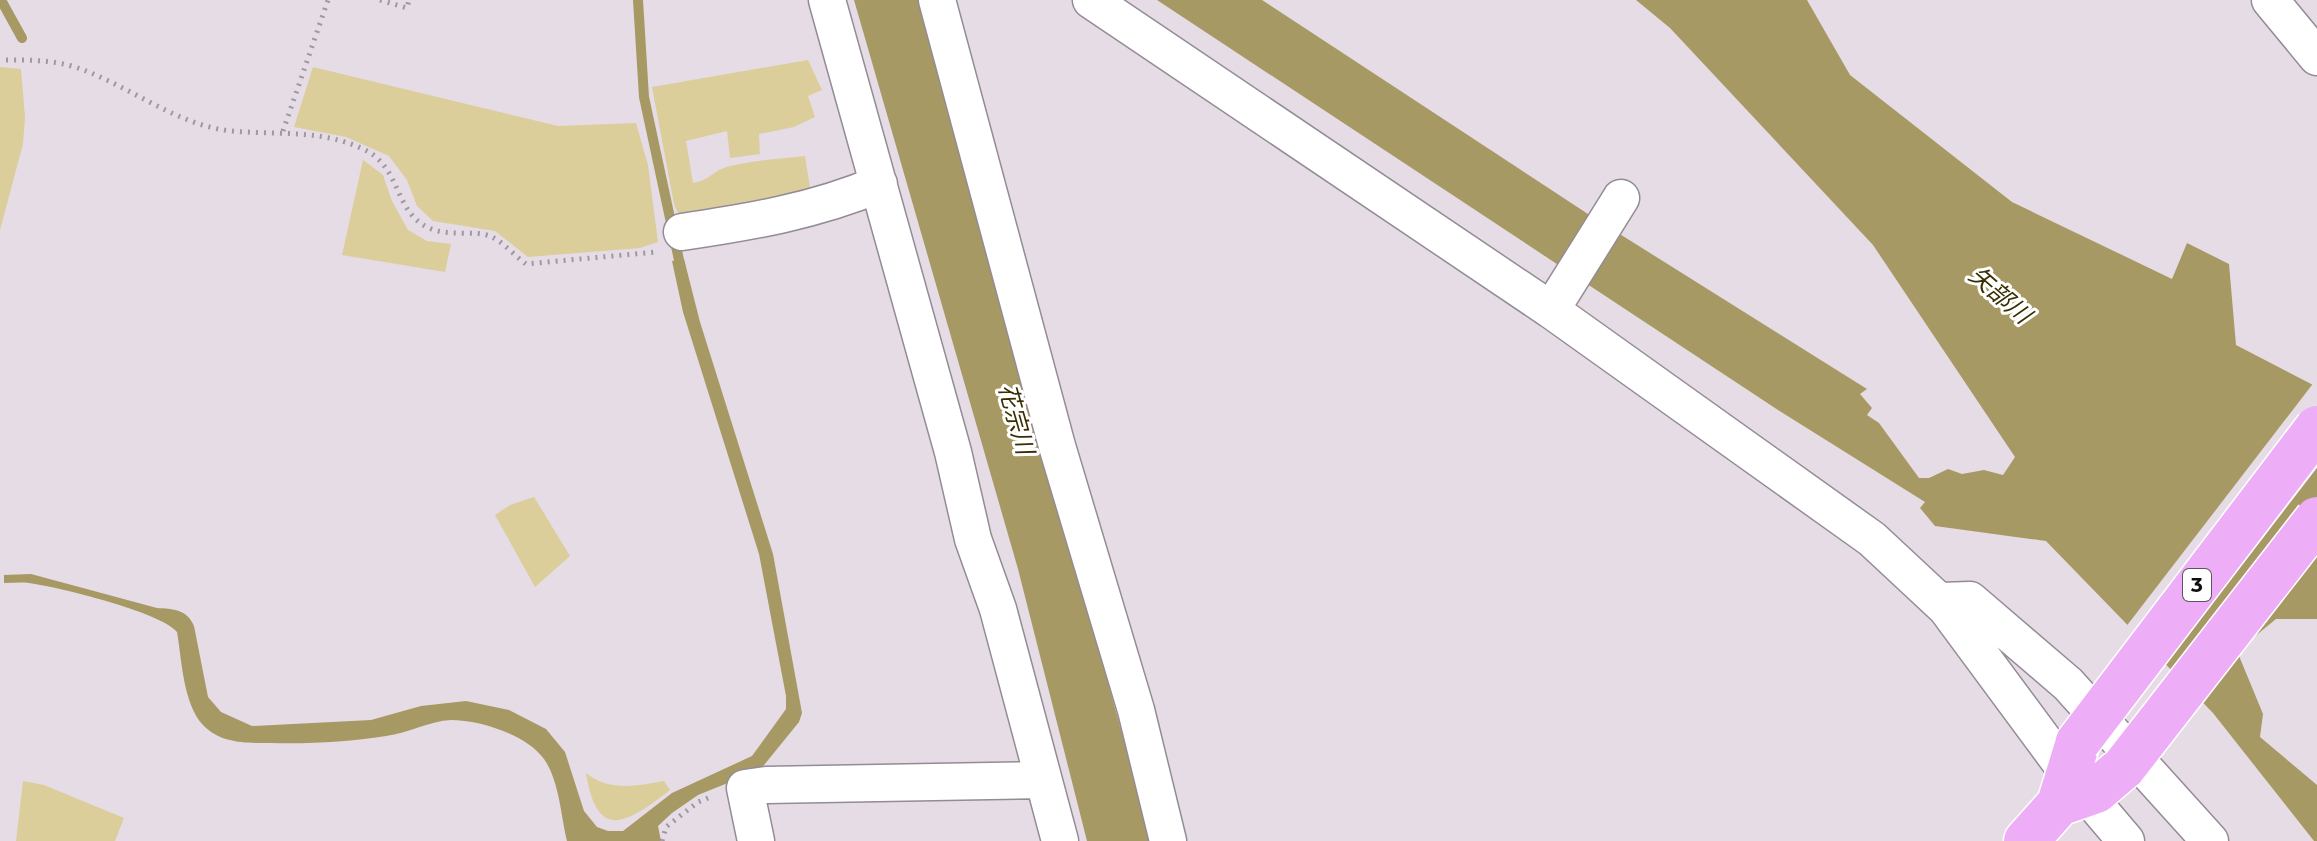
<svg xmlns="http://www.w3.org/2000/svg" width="2317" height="841" font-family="Montserrat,'Noto Sans JP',sans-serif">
<rect width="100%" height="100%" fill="#e5dce6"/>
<path fill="#dbce9b" d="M808,60L822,90L808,96L815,117L794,127L759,134L760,154L730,158L727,131L686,141L693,183C711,180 712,171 727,167C753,160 778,159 805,156L812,200L683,223L674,204L652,87Z
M0,67L21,69L25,117L23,144L0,230Z
M313,67L558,126L636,123L648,165L658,242L640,248L528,257L495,231L433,221L417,206L407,180L389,156L346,137L294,127Z
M363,160L383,175L392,201L408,230L427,241L451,244L445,272L342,255Z
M534,497L570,556L535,587L495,515L510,505Z
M586,773C610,792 636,786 664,781L670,790C625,825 597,841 586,773Z
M23,781L44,785L124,818L115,841H16Z"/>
<path fill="#a79963" d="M854,0H918L1152,841H1087L1018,569Z
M1157,0H1262L1591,216L1867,389L1860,394L1872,408L1867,415L1879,423L1919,478H1929L1948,469L1962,474L1984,470L2003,475L2015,457L1873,245L1670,28L1636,0H1807L1850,75L2012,202L2172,279L2187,243L2229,264L2236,345L2317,387V619H2276L2237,651L2263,714L2260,737L2317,785V841H2314L2213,713L2046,541L1935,526L1920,508L1925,502L1778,410Z
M684,259L700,322L773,554L802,713L799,722L760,770L698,795L672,813L658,826L661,841H567C561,816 559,780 544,759C527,735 480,720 451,720C430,721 408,733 386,736C348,742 310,744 271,743C247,743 221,744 203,725C183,703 182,661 177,632C161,612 58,587 29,583C21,582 12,583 4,583V575L31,574L157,608C173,609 187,609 194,626L208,697L221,712L252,726L371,720L421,706L466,701L509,710L546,729L565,752L584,811L597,827L608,831H623L672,793L752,756L786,709V696L759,554L683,312L672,261Z"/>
<path fill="#e5dce6" d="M2315,381L2317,383V468L2163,667L2125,628Z"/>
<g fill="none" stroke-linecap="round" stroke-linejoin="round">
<path stroke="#a79963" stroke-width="10" d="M1,0L22,38
M638,0L644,97L682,274"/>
<g stroke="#938b95" stroke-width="39">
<path id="minor" d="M827,0L953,452L973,539L998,609L1060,841
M937,0L1057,446L1136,710L1168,841
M1091,0L1551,310L1872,539L1946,608L2068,773
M2270,0L2317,57
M682,232C750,222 815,211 879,184
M1551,310L1621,198
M1941,601L1970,600L2068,684L2210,841
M2086,794L2126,841
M756,841L745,788L766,785L1043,780"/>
</g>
<g stroke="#fff" stroke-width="47">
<path id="highway" d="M2059,804L2096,791L2124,767
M2026,841L2059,804L2078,742"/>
</g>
<path stroke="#9f98a0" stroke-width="5" stroke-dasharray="2 6" stroke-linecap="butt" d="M380,0L407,8L409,0
M6,60C31,60 54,60 78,68C130,86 176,125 231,131C275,135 321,129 363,149C401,166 394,211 427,227C448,238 476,229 492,237C504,243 515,256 526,264L656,252
M283,131L328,0
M662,841L666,827L698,802L713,796"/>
<use href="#minor" stroke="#fff" stroke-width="36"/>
<use href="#highway" stroke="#eeadf7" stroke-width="44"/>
<g stroke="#fff" stroke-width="47" stroke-linecap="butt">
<path id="highway-bridge" d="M2078,742L2317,428
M2124,767L2317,519"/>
</g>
<use href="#highway-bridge" stroke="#eeadf7" stroke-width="44"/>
</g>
<g text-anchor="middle" stroke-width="6" stroke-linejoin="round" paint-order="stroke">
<rect fill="#fff" stroke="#585658" stroke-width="2" x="2183" y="569" width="28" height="32" rx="6"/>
<g font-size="20" font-weight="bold" fill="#100d11">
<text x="2197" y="592">3</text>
</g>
<g font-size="24" font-style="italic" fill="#3a2f01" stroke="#fff">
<text transform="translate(2000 295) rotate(41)" y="8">矢部川</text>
<text transform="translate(1016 419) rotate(74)" y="8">花宗川</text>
</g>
</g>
</svg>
